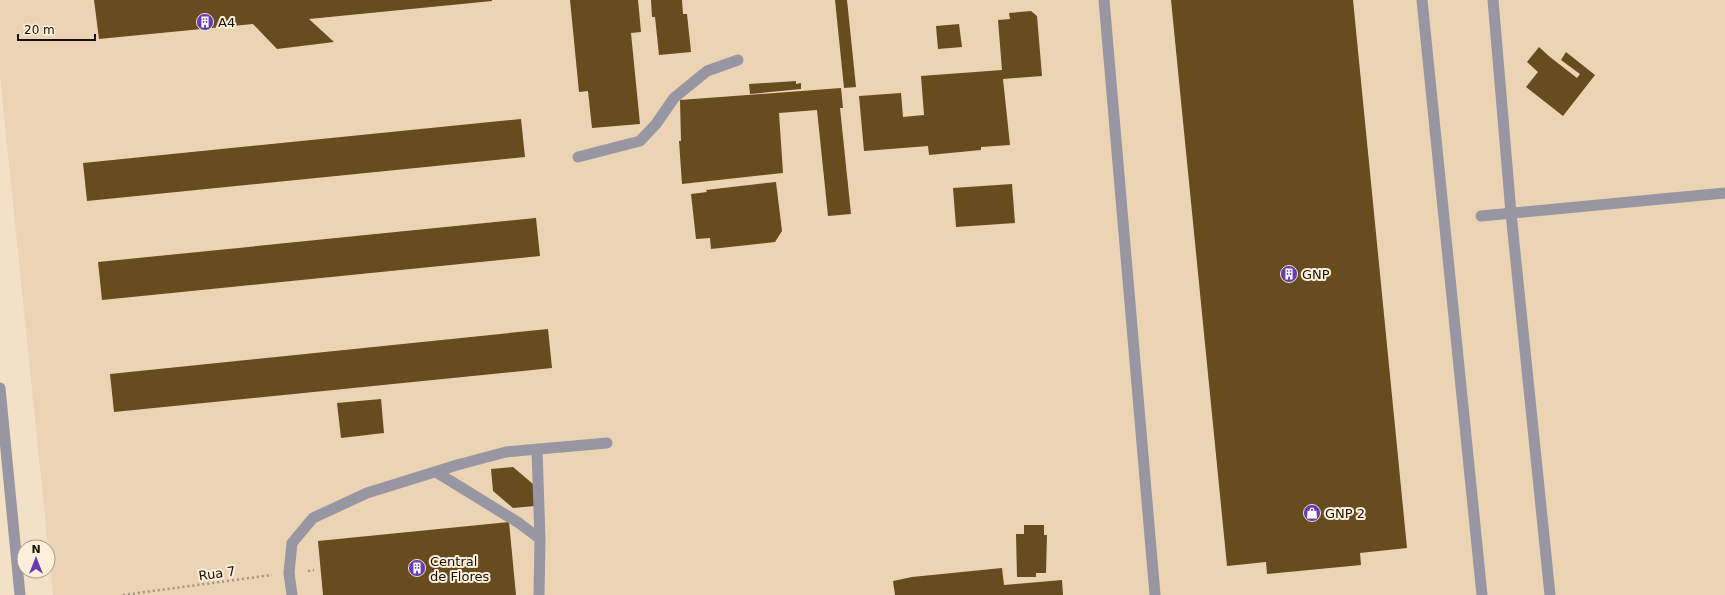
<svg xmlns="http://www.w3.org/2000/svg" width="1725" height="595" font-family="'DejaVu Sans',sans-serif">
<rect width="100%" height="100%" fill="#f2e1c6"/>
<path fill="#ead4b3" d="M0,0H1725V595H53L0,76Z"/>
<path fill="#664c1e" d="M94,0H492V1L309,19L334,42L277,49L253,24L99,39Z
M570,0H638L641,32L631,33L640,124L592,128L588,91L579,92Z
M651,0H682L683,14H687L691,52L659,55L655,17H652Z
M835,0H847L856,87L844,88Z
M1171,0H1353L1407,548L1360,553L1361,565L1267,574L1266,562L1227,566Z
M1031,11L1037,16L1042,76L1003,79L1010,145L981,147V150L929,155L928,146L864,151L859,96L901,93L903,117L924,115L921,76L1002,70L998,20L1010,19L1009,13Z
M959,24L962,47L938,49L936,26Z
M1539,47L1550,57L1577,78L1580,74L1561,60L1566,52L1595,75L1563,116L1526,87L1538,72L1527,62Z
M796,81V84L801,83V89L750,94L749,84Z
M841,88L843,108H840L851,214L828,216L817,110L779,113L783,173L682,184L679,141H681L680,100Z
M521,119L525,157L87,201L83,163Z
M776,182L782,231L775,242L711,249L710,238L696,239L691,194L707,192L706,190Z
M1012,184L1015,223L956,227L953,188Z
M536,218L540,256L102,300L98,262Z
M548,329L552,368L114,412L110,374Z
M381,399L384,433L341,438L337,403Z
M513,467L533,484L535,506L513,508L493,491L491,469Z
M509,522L516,595H323L318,541Z
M1024,525H1044V535H1047L1046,573H1036V577H1017L1016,534H1024Z
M1002,568L1004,585L1062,580L1063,595H895L893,581L912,577Z"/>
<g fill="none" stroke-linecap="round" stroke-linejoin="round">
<path stroke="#a29581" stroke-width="2.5" stroke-dasharray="2 3" stroke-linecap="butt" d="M308,571L314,570
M123,595L272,575"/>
<path stroke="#9996a3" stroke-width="11" d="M1104,0L1155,595
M1422,0L1482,595
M1493,0L1511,213L1550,595
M578,157L640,141L656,124L674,98L707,71L738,60
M1481,216L1725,193
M537,449L540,539L539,595
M436,472L519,523L540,539
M292,595L289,573L292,543L313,518L367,493L457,465L506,452L607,443"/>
<path stroke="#9996a3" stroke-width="11" d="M0,388L20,595"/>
</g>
<defs>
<g id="building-disc" transform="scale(0.9)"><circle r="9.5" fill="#6939b1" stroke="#fdefd9"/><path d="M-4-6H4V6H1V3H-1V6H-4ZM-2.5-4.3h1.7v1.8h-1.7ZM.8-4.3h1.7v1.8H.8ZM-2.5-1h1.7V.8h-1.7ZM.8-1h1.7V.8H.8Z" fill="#fff"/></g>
<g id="shop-disc" transform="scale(0.9)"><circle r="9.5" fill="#6939b1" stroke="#fdefd9"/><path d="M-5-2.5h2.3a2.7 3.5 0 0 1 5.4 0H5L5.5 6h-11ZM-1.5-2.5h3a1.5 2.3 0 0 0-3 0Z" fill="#fff"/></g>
</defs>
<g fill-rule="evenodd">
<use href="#building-disc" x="205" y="22"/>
<use href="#building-disc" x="1289" y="274"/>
<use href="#shop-disc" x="1312" y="513"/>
<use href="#building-disc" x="417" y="568"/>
</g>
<g text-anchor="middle" stroke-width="4" stroke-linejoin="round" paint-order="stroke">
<g font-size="13" fill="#161007" stroke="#fdefd9" text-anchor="start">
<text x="218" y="27">A4</text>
<text x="1302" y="279">GNP</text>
<text x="1325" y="518">GNP 2</text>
<text x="430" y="566">Central<tspan x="430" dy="15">de Flores</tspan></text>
</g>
<g font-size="13" fill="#161007" stroke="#fdefd9">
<text transform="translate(217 573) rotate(-8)" y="5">Rua 7</text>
</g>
</g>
<g transform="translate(36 559)"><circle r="19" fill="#fdefd9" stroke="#a19685"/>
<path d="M0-3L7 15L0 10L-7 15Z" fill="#6939b1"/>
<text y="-6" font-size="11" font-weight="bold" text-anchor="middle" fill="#161007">N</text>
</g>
<path d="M18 34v6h77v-6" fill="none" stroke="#161007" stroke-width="2"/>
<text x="24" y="34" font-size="12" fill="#161007" stroke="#fdefd9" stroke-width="3" paint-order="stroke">20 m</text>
</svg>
